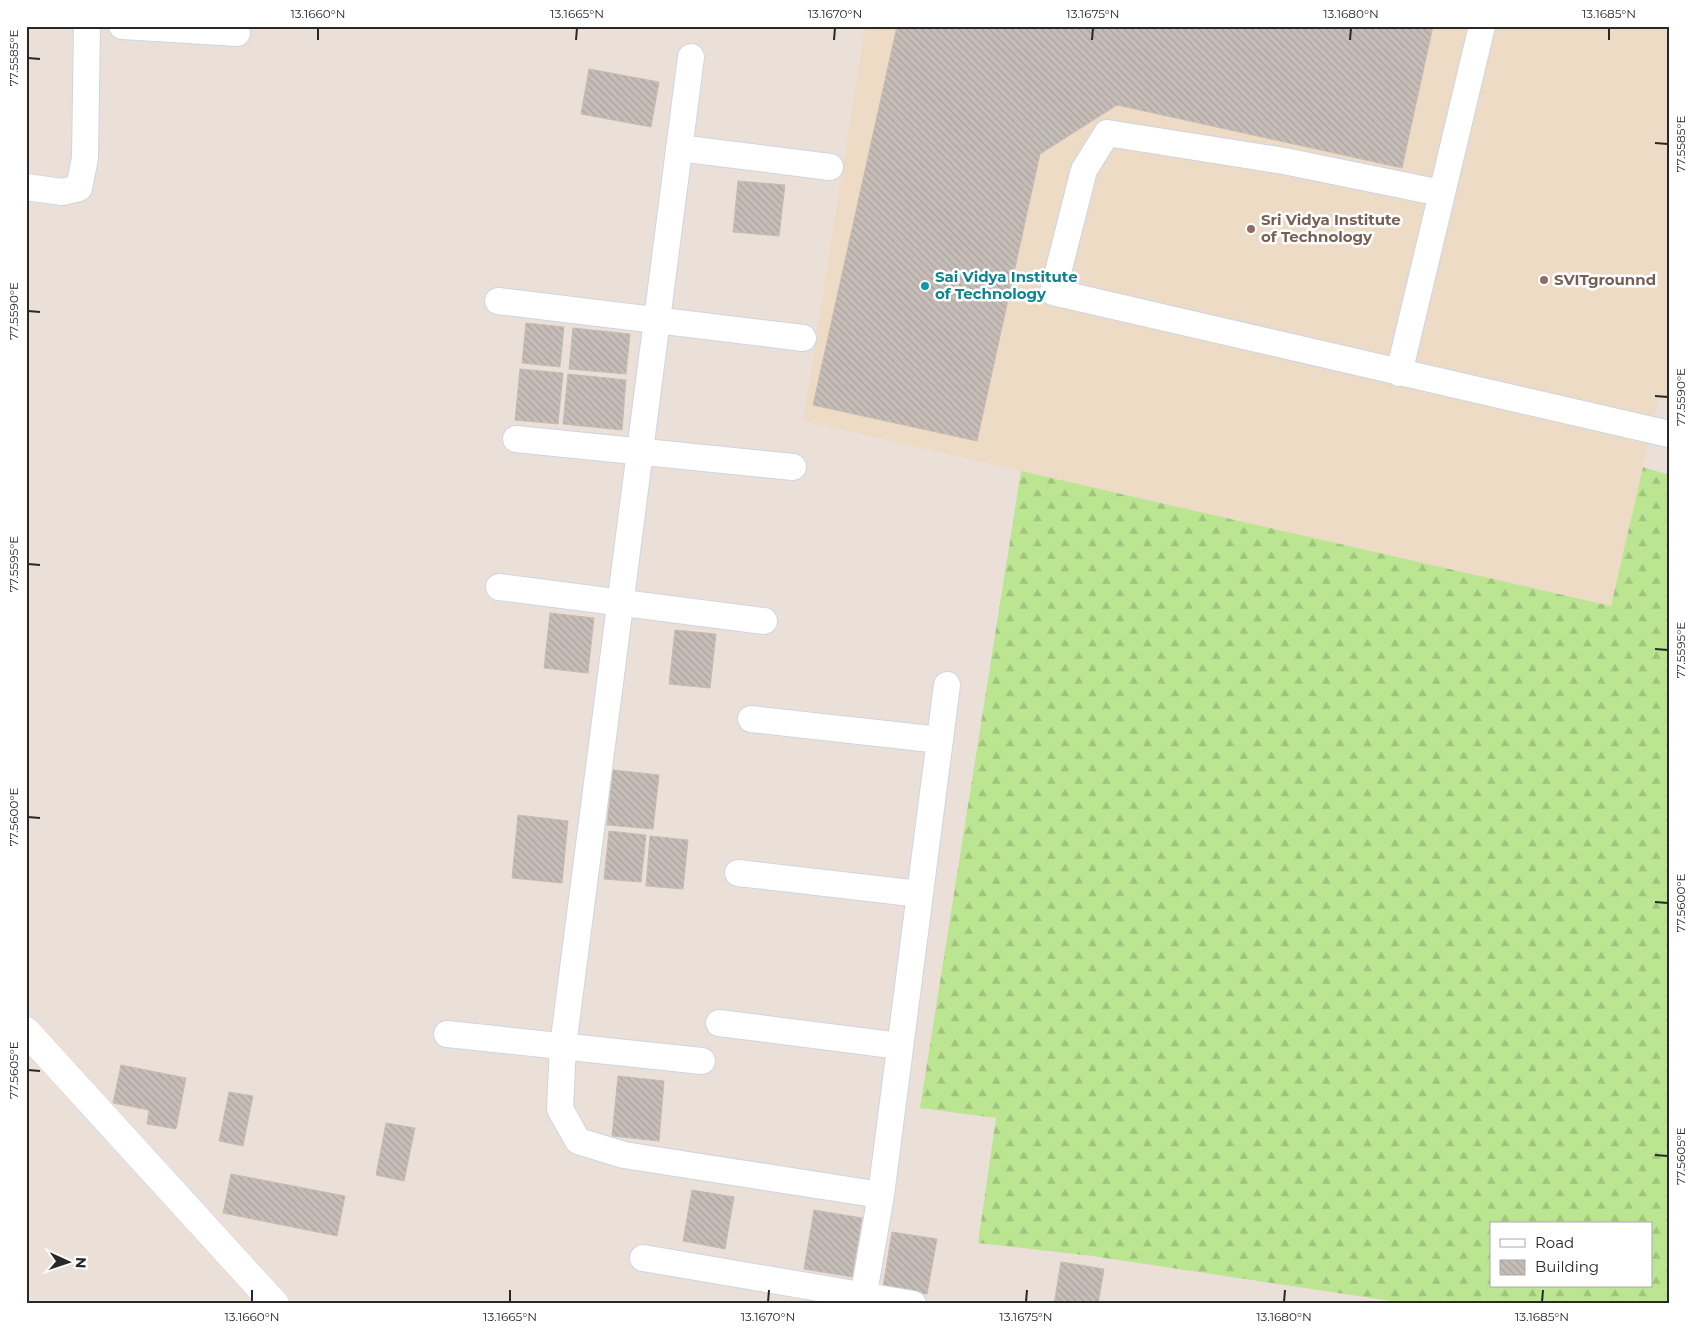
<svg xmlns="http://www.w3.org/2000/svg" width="1695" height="1330" font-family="Montserrat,sans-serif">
<defs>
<pattern id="forest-firs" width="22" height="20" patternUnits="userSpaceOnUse" patternTransform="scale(1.25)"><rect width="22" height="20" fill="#bbe591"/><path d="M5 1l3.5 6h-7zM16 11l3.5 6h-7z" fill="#a1c47d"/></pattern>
<pattern id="building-back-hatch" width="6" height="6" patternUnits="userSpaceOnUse" patternTransform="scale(1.25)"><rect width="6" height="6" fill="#c6bdb8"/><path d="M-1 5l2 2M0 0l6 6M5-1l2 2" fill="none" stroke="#aaa29e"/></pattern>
</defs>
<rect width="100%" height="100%" fill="#ebe0d8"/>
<path fill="#eedbc6" d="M865,26H1669V400L1659,398L1611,606L803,421Z"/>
<path fill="url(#forest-firs)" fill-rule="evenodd" d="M1643,467L1669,475V1304H1411L1092,1256L978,1243L996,1118L920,1108L1021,471L1611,606ZM1491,1224H1651V1286H1491Z"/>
<path fill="url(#building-back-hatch)" stroke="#c6bcb2" d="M897,26H1433L1402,168L1117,105L1040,154L977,441L813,405Z
M589,69L659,82L651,127L581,114Z
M738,181L785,185L779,236L733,232Z
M526,323L564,327L560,367L522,363Z
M573,328L630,334L626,374L569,369Z
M520,369L563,373L558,424L515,420Z
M568,374L626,380L622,430L563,424Z
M550,613L594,618L588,673L544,668Z
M675,630L716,634L710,688L669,684Z
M613,770L659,775L653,829L607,825Z
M518,815L568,821L562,883L512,878Z
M609,831L646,835L641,882L604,879Z
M650,836L688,840L683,889L646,886Z
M121,1065L186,1078L176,1129L147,1124L149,1110L113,1103Z
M618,1076L664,1081L659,1141L612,1136Z
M229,1092L253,1096L243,1146L219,1141Z
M386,1123L415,1128L404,1181L376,1175Z
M231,1174L345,1196L337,1236L223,1213Z
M692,1190L734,1197L725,1249L683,1241Z
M814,1210L862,1218L852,1277L804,1269Z
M892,1232L937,1239L927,1294L883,1287Z
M1061,1262L1104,1269L1098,1304H1054Z"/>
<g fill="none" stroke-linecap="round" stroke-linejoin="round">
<g stroke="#cdd4e2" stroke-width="28">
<path id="street" d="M122,26L237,33
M691,57L563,1046L560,1109L578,1141L624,1155L881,1195L862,1304
M679,148L830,167
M26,187L62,192L79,188L85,158L87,26
M1441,193L1284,161L1107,133L1084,170L1053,292L1669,434
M498,301L803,338
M1399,373L1482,26
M516,439L793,467
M499,587L764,621
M751,719L940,740
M738,873L920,894
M719,1023L900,1046
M447,1034L702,1061
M881,1195L947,685
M643,1258L913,1304"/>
</g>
<g stroke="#cdd4e2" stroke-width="29">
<path id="secondary" d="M26,1031L275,1304"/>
</g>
<use href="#street" stroke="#fff" stroke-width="26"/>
<use href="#secondary" stroke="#fff" stroke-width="28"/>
</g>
<path fill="none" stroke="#282828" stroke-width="2" d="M318,40V28M576,40L577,28M834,40L835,28M1092,40L1093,28M1350,40L1351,28M1609,40V28M28,58L40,59M1655,143L1668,144M28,311L40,312M1655,396L1668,397M28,564L40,565M1655,649L1668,650M28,817L40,818M1655,902L1668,903M28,1070L40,1071M1655,1155L1668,1156M252,1302V1290M510,1302V1290M768,1302L769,1290M1026,1302L1027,1290M1284,1302L1285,1290M1542,1302L1543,1290"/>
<g fill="#8d6e63" stroke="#fff" stroke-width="2">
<circle cx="1251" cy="229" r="5"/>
<circle cx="1544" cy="280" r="5"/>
</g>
<circle fill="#0f9aa8" stroke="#fff" stroke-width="2" cx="925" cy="286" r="5"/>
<g text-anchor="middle" stroke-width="5" stroke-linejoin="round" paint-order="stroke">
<g font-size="15" font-weight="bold" fill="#785e54" stroke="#fff" text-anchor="start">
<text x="1261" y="225">Sri Vidya Institute<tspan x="1261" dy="17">of Technology</tspan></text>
<text x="1554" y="285">SVITgrounnd</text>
</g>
<g font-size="15" font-weight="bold" fill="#0d838f" stroke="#fff" text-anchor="start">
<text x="935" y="282">Sai Vidya Institute<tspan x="935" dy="17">of Technology</tspan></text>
</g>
</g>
<rect width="1695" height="1330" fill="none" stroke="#ffffff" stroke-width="55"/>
<rect x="1490" y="1222" width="162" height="65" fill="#ffffff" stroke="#a9a9a9"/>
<rect x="1500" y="1239" width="25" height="8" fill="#ffffff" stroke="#a9a9a9"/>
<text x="1535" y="1248" font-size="15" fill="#282828">Road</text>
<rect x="1500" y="1260" width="25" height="15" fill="url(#building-back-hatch)" stroke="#a9a9a9"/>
<text x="1535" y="1272" font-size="15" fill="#282828">Building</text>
<g transform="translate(68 1262) rotate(93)" stroke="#ffffff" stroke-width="4" paint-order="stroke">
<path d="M0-4L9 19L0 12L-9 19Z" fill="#282828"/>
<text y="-8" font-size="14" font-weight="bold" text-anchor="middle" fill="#282828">N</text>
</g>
<rect x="28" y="28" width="1640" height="1274" fill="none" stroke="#282828" stroke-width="2"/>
<g font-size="12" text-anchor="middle" fill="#282828">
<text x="318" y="18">13.1660°N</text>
<text x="577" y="18">13.1665°N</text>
<text x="835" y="18">13.1670°N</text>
<text x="1093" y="18">13.1675°N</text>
<text x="1351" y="18">13.1680°N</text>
<text x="1609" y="18">13.1685°N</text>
<text transform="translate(14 58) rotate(-90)" y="4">77.5585°E</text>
<text transform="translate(1681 144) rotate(-90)" y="4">77.5585°E</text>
<text transform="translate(14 311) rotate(-90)" y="4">77.5590°E</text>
<text transform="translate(1681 397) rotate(-90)" y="4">77.5590°E</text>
<text transform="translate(14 564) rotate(-90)" y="4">77.5595°E</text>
<text transform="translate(1681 650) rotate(-90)" y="4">77.5595°E</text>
<text transform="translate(14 817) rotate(-90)" y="4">77.5600°E</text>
<text transform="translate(1681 903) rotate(-90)" y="4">77.5600°E</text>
<text transform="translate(14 1070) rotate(-90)" y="4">77.5605°E</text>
<text transform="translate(1681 1156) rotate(-90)" y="4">77.5605°E</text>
<text x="252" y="1321">13.1660°N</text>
<text x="510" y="1321">13.1665°N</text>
<text x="768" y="1321">13.1670°N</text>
<text x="1026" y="1321">13.1675°N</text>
<text x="1284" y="1321">13.1680°N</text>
<text x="1542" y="1321">13.1685°N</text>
</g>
</svg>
